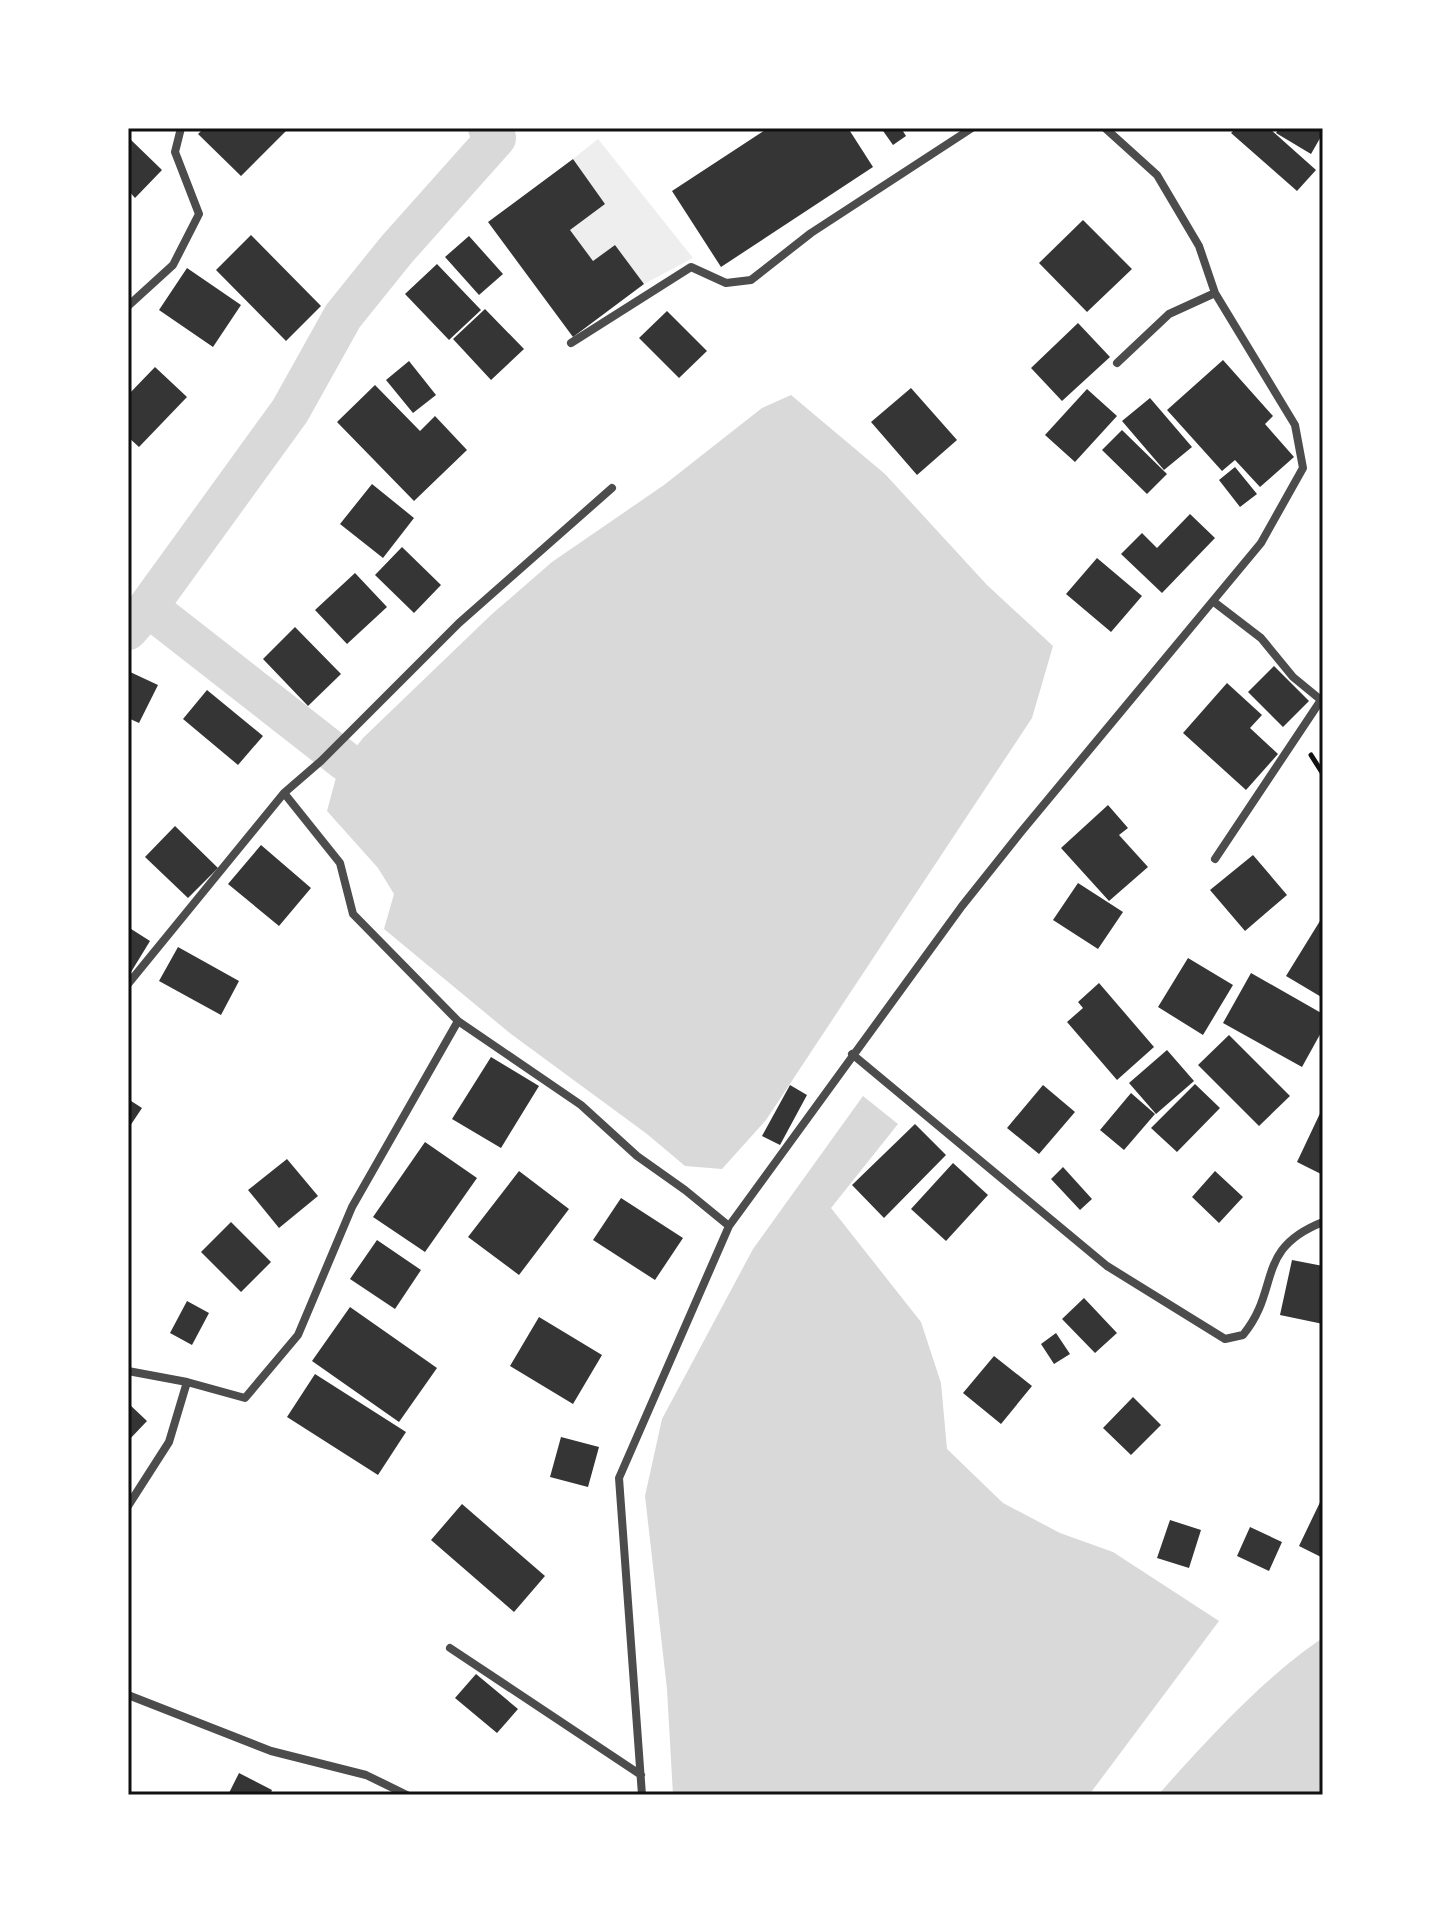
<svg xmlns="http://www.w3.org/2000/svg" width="1451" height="1923" font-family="Mulish,sans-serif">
<rect width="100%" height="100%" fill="#fff"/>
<path fill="#eee" d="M598,139L693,258L644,284L615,245L593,261L570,230L605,204L573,159Z"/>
<path fill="#d9d9d9" d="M791,395L885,474L987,585L1053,646L1032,718L766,1120L722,1169L685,1166L647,1134L511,1034L384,929L394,894L378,868L327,811L338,770L363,738L492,614L552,562L664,485L762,408Z
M863,1096L898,1124L831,1208L921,1322L941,1383L947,1449L1003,1503L1060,1533L1113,1552L1219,1621L1089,1795H673L667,1689L645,1496L662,1419L753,1249Z
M1323,1638V1795H1158C1203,1744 1266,1675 1323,1638Z"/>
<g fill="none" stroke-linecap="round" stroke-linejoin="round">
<path stroke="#d9d9d9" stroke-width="40" d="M148,607L345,761
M128,630L148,607L290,411L343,316L397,249L496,138L488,128"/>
</g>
<path fill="#353535" d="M204,128H283L286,131L241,176L198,134Z
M768,128H848L873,167L721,267L672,191Z
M881,128H901L906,136L893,145Z
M1236,128H1269L1316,170L1297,191L1231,133Z
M1279,128H1323V133L1311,154L1276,133Z
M128,137L162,170L135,198L128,190Z
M573,159L605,204L570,230L593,261L615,245L644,284L573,337L488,222Z
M1083,220L1132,269L1087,312L1039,263Z
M251,235L321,306L286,341L216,270Z
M469,236L503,274L479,295L445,257Z
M437,264L481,310L449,340L405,294Z
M187,268L241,305L213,347L159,310Z
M485,309L524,349L491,380L453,339Z
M667,311L707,351L679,378L639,338Z
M1078,323L1110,357L1062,401L1031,368Z
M1223,360L1273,416L1265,424L1294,457L1260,487L1235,460L1222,471L1167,410Z
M409,361L436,395L413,413L386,380Z
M155,367L187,397L139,447L128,437V395Z
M375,385L420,431L435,416L467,450L414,501L337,422Z
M911,388L957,440L917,475L871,422Z
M1087,389L1117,416L1075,462L1045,435Z
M1150,398L1192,447L1164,470L1122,421Z
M1122,430L1167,474L1147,494L1102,450Z
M1235,467L1257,494L1240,507L1219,480Z
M372,484L414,518L383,558L340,524Z
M1190,514L1215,538L1162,593L1121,554L1142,533L1157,548Z
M402,547L441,585L414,613L375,575Z
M1097,558L1142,596L1111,632L1066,594Z
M355,573L387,607L347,644L315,610Z
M295,627L341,674L308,706L263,659Z
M1274,666L1309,701L1283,727L1248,692Z
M128,671L158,685L139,723L128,718Z
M1227,683L1262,715L1250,728L1278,754L1246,790L1183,733Z
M207,690L263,736L238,765L183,719Z
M1108,805L1128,828L1119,835L1148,867L1109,901L1061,848Z
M175,826L218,868L188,898L145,857Z
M261,845L311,888L279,926L228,884Z
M1253,855L1287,895L1245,931L1210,890Z
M1078,883L1123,912L1098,949L1053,920Z
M1323,916V998L1286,976Z
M128,927L150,941L128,977Z
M178,947L239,981L221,1015L159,981Z
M1188,958L1233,985L1203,1035L1158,1007Z
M1251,973L1323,1014V1029L1302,1067L1223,1023Z
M1099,983L1154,1047L1117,1080L1067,1022L1083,1008L1078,1002Z
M1229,1035L1290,1096L1259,1126L1198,1065Z
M1167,1050L1194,1081L1156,1114L1129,1083Z
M491,1057L539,1086L501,1148L452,1119Z
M1195,1084L1220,1108L1177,1152L1151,1128Z
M790,1085L807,1095L780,1145L762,1136Z
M1043,1085L1075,1112L1039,1154L1007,1128Z
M1131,1093L1155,1114L1124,1150L1100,1130Z
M128,1099L142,1108L128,1129Z
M1323,1107V1175L1297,1162Z
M915,1124L946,1155L884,1218L852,1185Z
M425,1142L477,1178L425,1252L373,1217Z
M287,1159L318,1196L279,1228L248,1190Z
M953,1163L988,1195L946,1241L911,1209Z
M1063,1167L1092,1199L1080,1210L1051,1179Z
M519,1171L569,1209L519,1275L468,1237Z
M1215,1171L1243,1197L1219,1223L1192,1197Z
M621,1198L683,1238L655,1280L593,1240Z
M231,1222L271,1262L241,1292L201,1252Z
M377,1240L421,1270L395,1309L350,1279Z
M1292,1260L1323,1266V1324L1280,1315Z
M1084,1298L1117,1333L1095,1353L1062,1319Z
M187,1301L209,1313L192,1345L170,1333Z
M350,1307L437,1368L399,1422L312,1361Z
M539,1317L602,1355L573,1404L510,1366Z
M1056,1333L1070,1354L1054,1364L1041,1344Z
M994,1356L1032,1386L1001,1424L963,1393Z
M315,1374L406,1432L378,1475L287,1417Z
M1133,1397L1161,1425L1131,1455L1103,1428Z
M128,1403L147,1421L128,1441Z
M561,1437L599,1447L588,1487L550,1477Z
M1323,1496V1558L1299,1546Z
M462,1504L545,1576L514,1612L431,1540Z
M1170,1520L1201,1530L1189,1568L1157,1558Z
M1250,1527L1282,1542L1269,1571L1237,1556Z
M476,1674L518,1709L497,1733L455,1698Z
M239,1773L272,1790L270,1795H228Z"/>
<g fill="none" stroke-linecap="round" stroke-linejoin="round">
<path stroke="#111" stroke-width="5" d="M1311,755L1323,774"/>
<path stroke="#4c4c4c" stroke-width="8" d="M128,306L173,265L199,214L175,152L181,128
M571,343L691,267L726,283L751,280L811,233L972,128
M1117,363L1169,314L1215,293
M1214,602L1261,638L1293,677L1321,700L1215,859
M284,793L340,863L353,914L458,1021L581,1105L637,1156L685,1190L729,1226L619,1478L642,1795
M128,984L284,793L321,761L459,623L612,488
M852,1054L1107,1266L1225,1339L1243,1335C1281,1289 1254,1249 1323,1222
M729,1226L962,906L1021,832L1261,543L1303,468L1295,425L1215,293L1199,246L1157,175L1105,128
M128,1371L187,1382
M128,1506L169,1442L187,1382L245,1398L298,1335L352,1207L458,1021
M450,1648L641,1775
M128,1695L271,1751L366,1775L407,1795"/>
</g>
<rect width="1451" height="1923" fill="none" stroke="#ffffff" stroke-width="260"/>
<rect x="130" y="130" width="1191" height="1663" fill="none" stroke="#111" stroke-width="3"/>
</svg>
